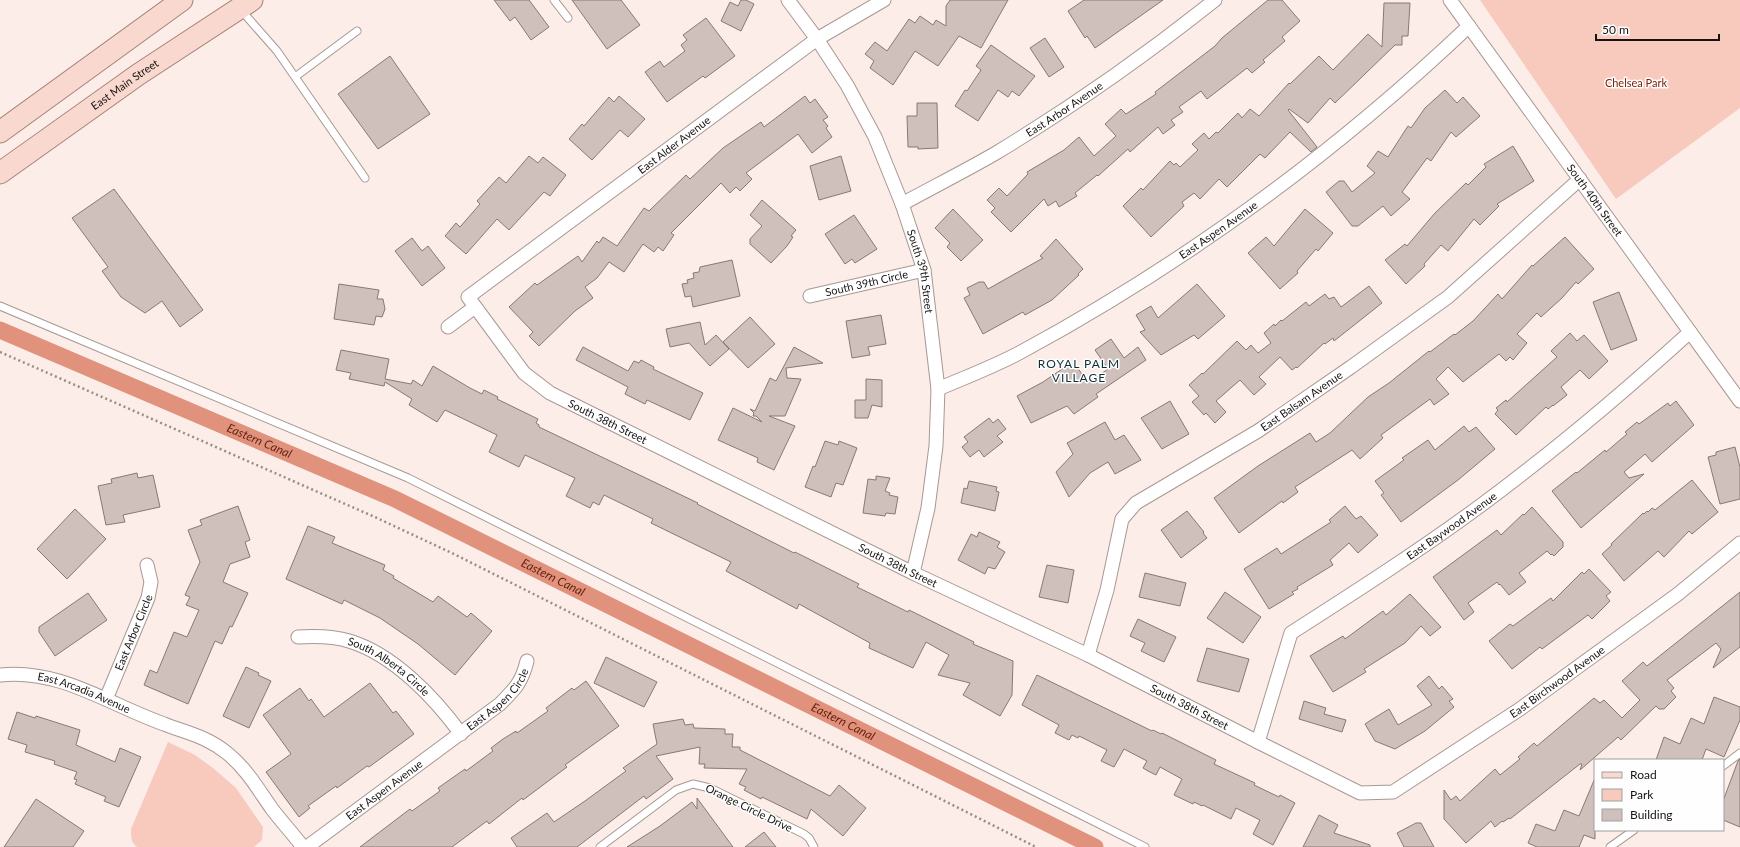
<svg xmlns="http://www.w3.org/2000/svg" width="1740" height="847" font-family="Lato,sans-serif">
<rect width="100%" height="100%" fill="#fcede8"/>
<path fill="#f8c9bd" d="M1480,0H1740V108L1616,199Z
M168,742L195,755L213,768L236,788L263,827L262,840L254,847H137C131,843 131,836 131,829Z"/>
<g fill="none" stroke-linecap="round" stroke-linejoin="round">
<path stroke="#e0927d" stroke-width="17" id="s1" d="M0,330L395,499L1095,847"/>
</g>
<path fill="#cfc0bc" stroke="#877975" d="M494,0H529L549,27L531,40L515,17L510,21Z
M572,0H621L640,25L607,49Z
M741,0H746L754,4L741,31L721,21L730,2L738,6Z
M950,0H1008L981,48L959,36L938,66L915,51L893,85L870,68L874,61L865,54L875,42L887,51L909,19L915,23L920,16L933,25L936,20L946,26V6Z
M1084,0H1163L1095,48L1087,36L1085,38L1068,11Z
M1268,0H1282L1300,21L1282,37L1285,41L1263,60L1265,62L1252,73L1247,68L1207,99L1201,91L1179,107L1183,112L1171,120L1175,125L1163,134L1158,127L1130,152L1128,149L1098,176L1097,175L1075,193L1077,196L1059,207L1056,201L1048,206L1044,199L1011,232L991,212L995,208L987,200L999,188L1007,196L1028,174L1027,172L1064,150L1079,137L1094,156L1116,136L1105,124L1121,109L1126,114L1156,94L1155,92L1215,46L1222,38Z
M1384,3H1410L1408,36H1402V45H1395L1335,103L1330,98L1308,123L1289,109L1288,110L1317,147L1311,152L1290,132L1265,158L1260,154L1227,187L1219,179L1200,199L1194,193L1182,202L1184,206L1151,237L1123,206L1141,188L1143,190L1170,161L1174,165L1176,163L1180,167L1198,150L1192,144L1204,133L1209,139L1216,132L1218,133L1238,113L1242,118L1250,109L1259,116L1289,83L1290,84L1319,56L1333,70L1368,34L1382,47Z
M706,18L735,56L705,78L703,76L667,102L645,72L660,61L664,67L685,51L681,45L687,40L683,35Z
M1045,38L1064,67L1049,77L1030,48Z
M991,45L1035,76L1019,96L1012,91L1008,97L998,90L978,121L955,106L965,90L967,91L981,70L976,66Z
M390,56L430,114L378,149L338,94Z
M1445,90L1457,103L1463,97L1480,116L1456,137L1451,132L1431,161L1427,158L1402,192L1410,199L1391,216L1383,206L1358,226H1352L1326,192L1339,181H1344L1352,192L1375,173L1367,166L1378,151L1388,157L1408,126L1411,128L1425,108Z
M619,96L645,119L628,137L620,130L592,160L569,139L582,124L584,126L609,97L614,102Z
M805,96L810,103L815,99L828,117L823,120L828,126L826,128L832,137L812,153L798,134L746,173L752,179L740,191L736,187L730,193L721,183L671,233L674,235L663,251L658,247L654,252L643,244L624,272L609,262L597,278L585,287L593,298L575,311L539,346L529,336L533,332L509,307L535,283L537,285L578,256L582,262L597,241L599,243L603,237L617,246L644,208L649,211L686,175L690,179L723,148L761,122L764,127Z
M917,103H937L938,148L918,149V147H908L907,116H917Z
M1513,146L1534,181L1497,204L1499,206L1480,225L1474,219L1448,251L1441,245L1424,264L1425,266L1406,284L1385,260L1405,244L1407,246L1435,213L1466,183L1468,185L1486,167L1484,164Z
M529,156L538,163L543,157L566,175L550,196L544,192L509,230L497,219L466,254L445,236L456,223L460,227L480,204L477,201L499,177L506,183Z
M841,156L851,191L819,200L810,166Z
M114,189L203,310L180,327L162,301L145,313L121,297L102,271L108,267L72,218Z
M762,200L796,230L791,236L793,237L787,246L771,263L750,244V239L762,226L750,215Z
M953,209L983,240L961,261L947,247L950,243L935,228Z
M1305,209L1333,233L1318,251L1316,249L1297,271L1298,273L1280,289L1248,253L1266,237L1274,246Z
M854,215L877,249L855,263L852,259L845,264L825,234Z
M1565,237L1594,269L1578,284L1576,282L1562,298L1541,317L1537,313L1517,334L1527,343L1513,360L1510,357L1506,361L1499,354L1463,382L1448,367L1436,379L1449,394L1434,405L1430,399L1381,435L1383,438L1360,459L1352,450L1295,487L1298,492L1283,503L1282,501L1239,533L1214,498L1258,466L1310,433L1316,442L1330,433L1368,397L1389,383L1429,351L1430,352L1454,334L1455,335L1473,321L1498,294L1502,299L1532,265L1533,266Z
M412,238L422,251L428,246L445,268L422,286L395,251Z
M1056,239L1083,269L1078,274L1079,275L1052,300L1025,315L1023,312L983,334L964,298L970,295L967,288L979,282H984L988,289L1043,258L1040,256Z
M732,260L740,296L693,307L691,296L685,297L682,284L688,283L687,280L694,278L693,273L699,272L700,267Z
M339,284L379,290L377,299H383L385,309L382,317L376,316L374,325L334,319Z
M1197,284L1225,316L1198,339L1194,335L1161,355L1140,332L1145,330L1136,315L1151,306L1158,318Z
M1369,286L1382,303L1334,341L1333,338L1325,344L1324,343L1297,368L1296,367L1292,370L1280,357L1259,377L1266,384L1254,395L1240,380L1216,401L1226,412L1215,423L1206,413L1204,415L1192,402L1199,396L1189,385L1202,373L1203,374L1237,341L1246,350L1251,345L1258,353L1271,343L1264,333L1274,324L1275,326L1281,320L1282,321L1306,302L1309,306L1325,294L1329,299L1334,297L1341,307Z
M1619,292L1637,340L1611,350L1593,302Z
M881,315L886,344L868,347L870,355L852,358L846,321Z
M750,317L775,344L748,368L723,342Z
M700,322L705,345L716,335L729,349L710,366L689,343L670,347L666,329Z
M1570,333L1577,341L1584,335L1608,361L1589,379L1580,370L1561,387L1567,395L1553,406V405L1548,409L1546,407L1516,435L1495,414L1498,410L1496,408L1506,400L1507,402L1557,357L1551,351Z
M1111,339L1124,358L1138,347L1146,360L1096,394L1098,397L1074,414L1067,406L1031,423L1017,396L1043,382L1068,365L1072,370L1077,367L1088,383L1108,369L1095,350Z
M583,347L628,371L634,361L639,363L641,360L654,367L653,369L703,393L690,420L647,400L645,404L625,394L628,387L576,360Z
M794,347L823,363L786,368L787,378L801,379L785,416H769L795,426L774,470L757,462L758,458L718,440L733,408L762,422L756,416H753L754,413L750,409L755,411L770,378L776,381Z
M341,350L389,359L385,379L411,384L413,380L422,386L433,366L470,388L482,394L484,390L498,397L497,399L538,419L536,423L539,425V427L698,503L697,504L794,553L795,552L859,584L857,587L908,612L909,610L974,642L973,644L1013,661L1012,695L1000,716L963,695L970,683L938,675L949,655L926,642L913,668L869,648L870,643L799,604L797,609L726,571L731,562L651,523L653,519L604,495L599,505L593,502L590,508L566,496L575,478L525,455L519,467L489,452L497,435L445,410L437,422L409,405L412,399L385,382L384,386L349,379L351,373L336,370Z
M866,379L882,380V407L872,405L868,418H855V400H866Z
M1170,401L1189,434L1162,449L1141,418Z
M1676,401L1694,425L1652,462L1645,454L1624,472L1629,478L1644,474L1581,528L1552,491L1576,472L1577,473L1605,450L1606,452L1627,434L1625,432L1637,422L1639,424L1668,403L1670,406Z
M989,418L993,423L998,419L1006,429L997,436L1003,442L984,457L979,450L970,457L962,447L968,442L964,437Z
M1105,422L1115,440L1124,435L1141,460L1115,474L1108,462L1090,473L1069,497L1056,472L1073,454L1067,443Z
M1464,426L1469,432L1476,427L1495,449L1458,480L1401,522L1381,495L1384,493L1375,481L1404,460L1402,458L1428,440L1435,450Z
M825,441L838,445L839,441L857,448L843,485L836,483L831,497L805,487L813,466L815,467Z
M1735,447L1740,467V499L1720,504L1708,457L1716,455V452Z
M137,473L138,478L153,475L160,507L123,515L125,522L106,525L98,486L112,483L111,479Z
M876,476L890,478L885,491L890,493L889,495L898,497L895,514L886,513L885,516L863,513L868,479L876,480Z
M1692,480L1718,512L1692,534L1689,531L1664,557L1658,551L1624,581L1602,554L1612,545L1611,544L1643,513L1644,514L1647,511L1648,512L1652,508L1655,510Z
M969,481L997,487L996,491L999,492L995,511L961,503L964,488L967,489Z
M238,506L250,540L245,542L250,557L230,564L223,582L248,593L232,627L230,626L222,644L215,641L188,704L144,685L150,670L157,673L174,632L187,637L199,610L186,605L190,597L185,595L200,562L188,530L202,525L200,520Z
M1345,506L1356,519L1361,516L1378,535L1358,553L1349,543L1330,560L1333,565L1297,587L1298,589L1292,592L1294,594L1269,609L1244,569L1277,548L1281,554L1331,522L1329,520Z
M1532,507L1563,542V547L1554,556L1552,554L1551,555L1547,551L1519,573L1526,582L1509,595L1500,584L1499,585L1497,582L1468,603L1474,612L1464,620L1433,577L1497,530L1501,535L1523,514L1524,515Z
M75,509L106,539L67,579L37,549Z
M1187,511L1204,532L1203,533L1207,538L1181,558L1161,530Z
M308,526L335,537L332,543L385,565L383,570L394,576L393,578L433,602L438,596L467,617L471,613L492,631L455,675L418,644L380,618L344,600L342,604L286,579Z
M979,532L1000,542L997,547L1005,552L995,569L988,567L985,574L958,560L971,534L977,537Z
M1047,565L1074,570L1068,603L1039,597Z
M1589,569L1611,592L1606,596L1610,601L1592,619L1588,615L1542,649L1540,647L1512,669L1489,641L1510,624L1513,626L1551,598L1553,601L1582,572L1584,574Z
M1145,573L1186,583L1180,606L1139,597Z
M1225,592L1261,617L1243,643L1207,618Z
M1740,592V647L1713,668L1721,649L1716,643L1667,680L1674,688L1671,691L1676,697L1664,709H1659L1656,706L1621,740L1618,737L1580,770L1582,764H1580L1510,819L1509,818L1503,822L1502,821L1495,827L1491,821L1466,843L1444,819V790L1451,800L1456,796L1460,801L1495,769L1500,775L1520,759L1518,757L1534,743L1537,746L1594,698L1600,703L1604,700L1622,718L1640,700L1622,681L1643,662L1647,666Z
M88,593L107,620L55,656L39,632V627Z
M1410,594L1441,627L1430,636L1421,626L1405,643L1364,669L1366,672L1333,692L1310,656L1343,636L1345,639L1383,611L1386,615Z
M1138,619L1176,637L1164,662L1141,651L1145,643L1130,636Z
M1207,648L1249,659L1239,692L1197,681Z
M606,657L657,682L644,707L594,683Z
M246,667L259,673L258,675L271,681L249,728L223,716Z
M1037,675L1152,731L1153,730L1161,734L1162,733L1216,760L1214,764L1255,783L1254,785L1279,797L1280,795L1295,803L1273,845L1253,834L1260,820L1236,808L1231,819L1203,805L1202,806L1194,802L1193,804L1174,795L1182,779L1160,767L1156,775L1148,771L1143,768L1147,761L1124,749L1114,767L1101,761L1107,750L1079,736L1078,738L1072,735L1069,740L1055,733L1059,725L1022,705Z
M1429,676L1439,689L1442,686L1453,699L1449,701L1454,707L1425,731L1395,749L1375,741L1365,724L1371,720L1389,709L1398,725L1432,705L1417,686Z
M586,681L619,726L565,765L567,767L523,800L522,798L489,824L487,821L452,847H360L410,809L412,811L440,791L438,788L465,769L466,771L493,751L491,748L503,739L516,731L517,733L548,711L546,708L572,688L574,690Z
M370,683L393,713L396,711L414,734L369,767L367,766L337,788L336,786L308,806L310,808L299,817L266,772L291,754L263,715L300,688L309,701L311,699L324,717Z
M1714,697L1740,707V720L1724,757L1706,749L1702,760H1656L1664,737L1680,744L1691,718L1704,724Z
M1304,701L1326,708L1324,714L1346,720L1342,732L1299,719Z
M17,712L35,718L36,716L80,730L76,745L115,762L120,748L141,757L119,807L104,801L106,797L75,784L77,780L74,779L77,772L54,764L55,761L25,752L27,745L8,739Z
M683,719L685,725L693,724L694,728L725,729V734H733L732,747H740V750L830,796L839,785L866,808L843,836L811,809L807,819L762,797L761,799L744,790L746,787L739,784L747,769L704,768L705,764H699L700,747L656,756L673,779L646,799L644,796L577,847H517L511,838L547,813L554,822L585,801L626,771L623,768L657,744L653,724Z
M1740,759V827L1723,820V801L1738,761Z
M1595,778V839L1584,835L1579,847H1537L1528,843L1536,824L1555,831L1564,810L1579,816Z
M697,798L733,847H627L660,826L692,802L697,809Z
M36,799L84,831L73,847H4Z
M1319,815L1338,825L1334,833L1370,845V847H1303Z
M1416,823H1421L1434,847H1404L1397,833Z
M764,832L776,847H745Z"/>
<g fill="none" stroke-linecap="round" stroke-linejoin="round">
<g stroke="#a79894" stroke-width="9">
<path id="lane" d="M554,0L568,18
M241,10L277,51L365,178
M295,77L357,31
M0,306L408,478L1145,847
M1723,766L1740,753
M600,847L676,790L693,784L710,788L804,834L809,838L814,847
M1610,847L1634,830"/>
</g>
<g stroke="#a79894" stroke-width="15">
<g id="street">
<path id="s2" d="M788,0L817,39L847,85L875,137L902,204L924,270L938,389L936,446L928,508L913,573"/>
<path id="s3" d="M884,0L817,39L468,297L524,373L550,393L913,573L1088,655L1258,742L1360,793L1393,792L1520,709L1678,594L1740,543"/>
<path id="s4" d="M1450,0L1740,401"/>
<path id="s5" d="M902,204C933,187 965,171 996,153C1072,107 1146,55 1215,0"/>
<path id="s6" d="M810,296L924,270"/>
<path d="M448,327L475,307"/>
<path id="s7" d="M938,389C966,377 995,366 1021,352C1184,264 1335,153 1469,26"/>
<path id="s8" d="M298,637C315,636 333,636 349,641C393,654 435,698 461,734"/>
<path id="s9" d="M1088,655L1107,590L1122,519L1136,503L1258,431L1351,367L1448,297L1580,179"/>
<path id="s10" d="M0,675C59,668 110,705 164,724C187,733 206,736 227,753C246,768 258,789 272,809C282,822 293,834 303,847"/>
<path id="s11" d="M106,699L148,598L151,582L147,565"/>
<path id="s12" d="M1258,742L1291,633C1355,592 1419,551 1480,506C1553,452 1623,393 1690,332"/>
<path id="s13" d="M307,847L500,704C515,689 522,682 527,661"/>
</g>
</g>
<g stroke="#a68278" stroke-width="23">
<g id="primary">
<path d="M0,132L182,0"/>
<path id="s14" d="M0,173L139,74L252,0"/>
</g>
</g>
<path stroke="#978d89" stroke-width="2.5" stroke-dasharray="2 3" stroke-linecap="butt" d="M0,352L377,518L456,555L1036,847"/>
<use href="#lane" stroke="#fff" stroke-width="7"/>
<use href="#street" stroke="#fff" stroke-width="13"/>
<use href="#primary" stroke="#f8d8cf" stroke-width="21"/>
</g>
<g text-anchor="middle" stroke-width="3" stroke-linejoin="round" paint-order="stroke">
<g font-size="11" fill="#7c2004" stroke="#fefefe">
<text x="1636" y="87">Chelsea Park</text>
</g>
<g font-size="11" fill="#181311" stroke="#fefefe">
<text dy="4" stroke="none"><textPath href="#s14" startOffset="153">East Main Street</textPath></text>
<text dy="4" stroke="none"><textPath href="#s5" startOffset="188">East Arbor Avenue</textPath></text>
<text transform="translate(674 145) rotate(-37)" y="4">East Alder Avenue</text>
<text dy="4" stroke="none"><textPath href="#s4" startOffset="247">South 40th Street</textPath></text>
<text dy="4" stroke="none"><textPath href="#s7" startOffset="323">East Aspen Avenue</textPath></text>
<text dy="4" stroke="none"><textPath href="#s2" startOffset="305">South 39th Street</textPath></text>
<text dy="4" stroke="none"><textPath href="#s6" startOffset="58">South 39th Circle</textPath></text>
<text dy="4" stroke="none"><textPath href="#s9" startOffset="356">East Balsam Avenue</textPath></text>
<text dy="4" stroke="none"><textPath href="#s3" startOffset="703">South 38th Street</textPath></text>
<text dy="4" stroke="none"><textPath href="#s12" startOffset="307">East Baywood Avenue</textPath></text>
<text dy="4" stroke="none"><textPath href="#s3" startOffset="1027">South 38th Street</textPath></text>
<text dy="4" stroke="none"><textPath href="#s11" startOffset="72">East Arbor Circle</textPath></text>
<text dy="4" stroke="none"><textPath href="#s8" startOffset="99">South Alberta Circle</textPath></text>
<text dy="4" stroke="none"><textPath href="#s3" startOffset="1773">East Birchwood Avenue</textPath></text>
<text dy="4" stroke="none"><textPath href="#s10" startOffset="87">East Arcadia Avenue</textPath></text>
<text dy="4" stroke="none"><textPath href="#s13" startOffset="242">East Aspen Circle</textPath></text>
<text dy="4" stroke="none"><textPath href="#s3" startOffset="1351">South 38th Street</textPath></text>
<text dy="4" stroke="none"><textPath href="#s13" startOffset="96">East Aspen Avenue</textPath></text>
<text transform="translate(749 808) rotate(26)" y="4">Orange Circle Drive</text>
</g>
<g font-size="12" letter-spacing="1" fill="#0f2f37" stroke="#fefefe">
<text x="1079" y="368">ROYAL PALM<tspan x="1079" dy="14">VILLAGE</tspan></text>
</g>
<g font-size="12" font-style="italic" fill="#631d0a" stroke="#fefefe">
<text dy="4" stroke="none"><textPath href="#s1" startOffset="282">Eastern Canal</textPath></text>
<text dy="4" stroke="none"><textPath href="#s1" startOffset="606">Eastern Canal</textPath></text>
<text dy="4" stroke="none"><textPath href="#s1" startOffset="930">Eastern Canal</textPath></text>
</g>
</g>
<rect x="1594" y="759" width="130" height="72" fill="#fefefe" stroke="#a2a09f"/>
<rect x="1602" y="772" width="20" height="6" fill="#f8d8cf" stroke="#a2a09f"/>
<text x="1630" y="779" font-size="12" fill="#181311">Road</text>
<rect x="1602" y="789" width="20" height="12" fill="#f8c9bd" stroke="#a2a09f"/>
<text x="1630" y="799" font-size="12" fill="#181311">Park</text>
<rect x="1602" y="809" width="20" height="12" fill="#cfc0bc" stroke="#a2a09f"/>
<text x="1630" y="819" font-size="12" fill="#181311">Building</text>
<path d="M1596 34v6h123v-6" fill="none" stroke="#181311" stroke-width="2"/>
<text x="1602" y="34" font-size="12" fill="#181311" stroke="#fefefe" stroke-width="3" paint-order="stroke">50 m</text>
</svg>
